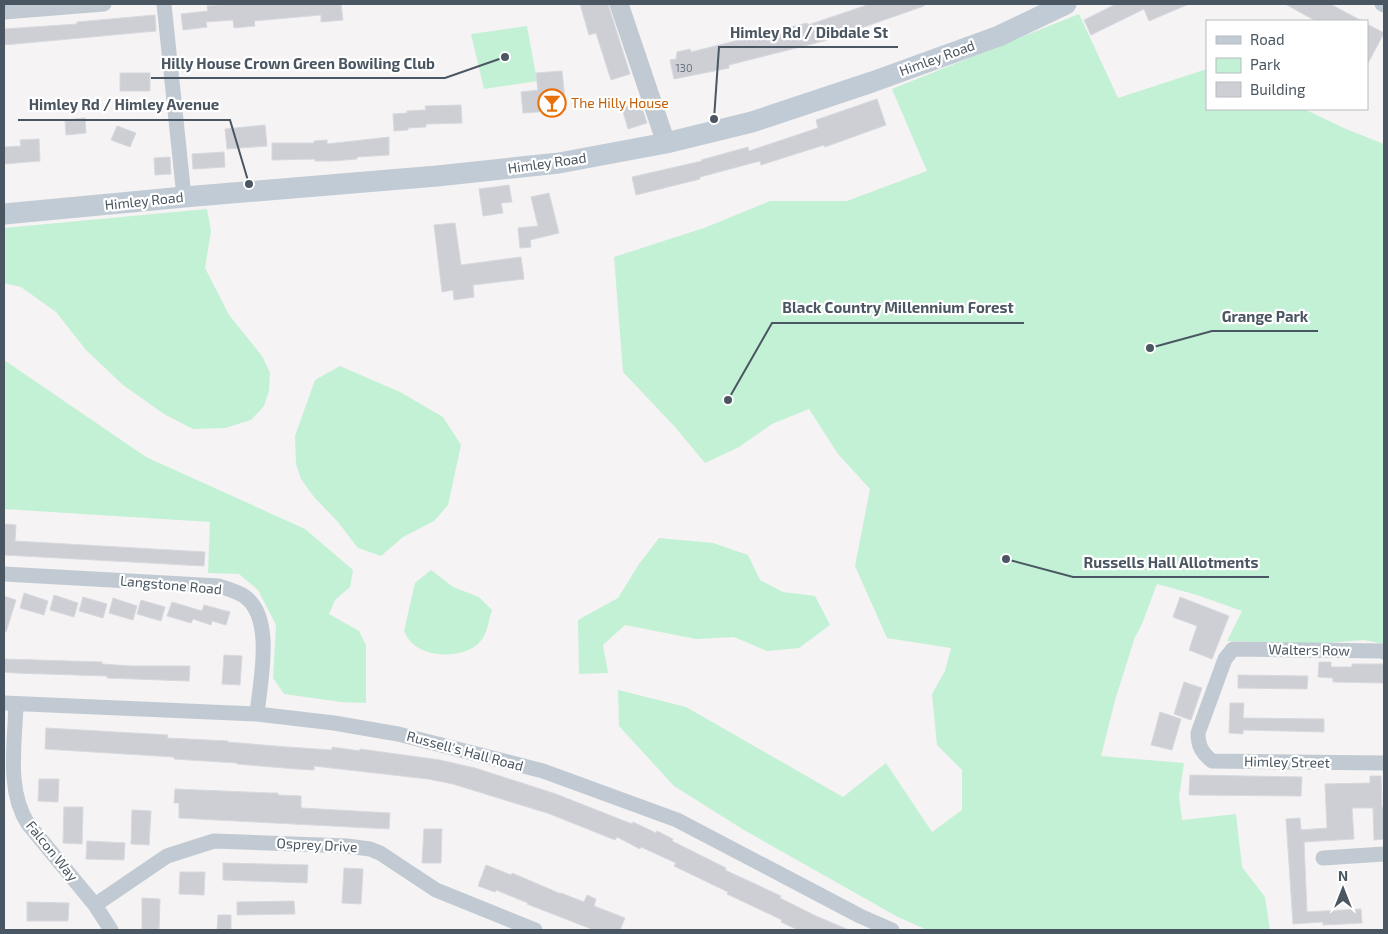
<svg xmlns="http://www.w3.org/2000/svg" width="1388" height="934" font-family="'Exo 2',sans-serif">
<rect width="100%" height="100%" fill="#f5f3f3"/>
<path fill="#c3f1d5" d="M1079,14L1118,98L1207,69V109H1304L1346,129L1384,144V644L1364,640L1315,644L1227,641L1242,611L1197,595L1157,584L1142,624L1135,637L1115,700L1101,756L1184,763L1179,797L1182,820L1236,814L1242,867L1265,897L1270,930H927L896,916L744,830L674,786L619,726L618,690L686,707L843,797L886,763L932,832L962,810V770L937,745L932,694L945,671L951,648L887,638L855,566L870,489L838,454L809,409L772,424L739,447L705,463L675,427L623,372L614,257L704,228L770,201H847L927,171L892,89Z
M527,26L537,81L484,89L471,34Z
M207,209L211,231L205,268L229,315L262,356L270,373L269,391L264,406L251,420L225,428L193,429L164,414L123,385L86,350L56,312L21,287L4,283V228Z
M4,360L146,457L305,529L353,570L350,587L335,600L329,614L359,631L366,645V703L341,702L284,694L273,678L276,625L258,590L239,574L208,573L210,522L4,509Z
M340,366L400,392L443,417L461,445L448,505L434,521L403,537L381,556L358,548L338,522L314,497L301,479L296,464L295,436L315,380Z
M659,538L713,543L748,555L760,580L783,592L815,596L830,625L799,648L767,651L734,637L696,639L625,625L603,645L608,673L579,674L578,620L618,598L639,564Z
M431,570L453,587L479,597L492,610C489,618 488,629 484,636C472,659 430,659 413,644C409,641 406,635 404,631L415,583Z"/>
<path fill="#cdcfd5" stroke="#d7d9de" d="M232,4H341L343,20L321,22V15L254,21L255,26L234,28L233,20L206,22L207,27L183,30L181,14L208,11L207,6Z
M580,4H608L630,74L611,80L596,33L589,35Z
M870,4H924V6L824,41L729,65V68L674,79L670,60L676,59L677,52L690,49L691,52L807,23L808,25Z
M1116,4H1189L1149,21L1144,9L1091,35L1084,20Z
M1285,4H1330L1362,21H1316Z
M155,15L156,31L4,45V29L77,24V22Z
M1367,24L1384,33L1367,65Z
M562,71L566,110L523,113L521,92L538,90L536,73Z
M120,73H150V91H120Z
M877,99L886,125L825,147L824,145L761,165L760,161L700,177V179L636,195L632,177L702,161L701,160L748,147L749,151L818,128L816,120Z
M640,102L647,123L628,129L622,108Z
M461,105L462,123L426,124V127L408,128V130L394,131L393,114L407,113V111L426,110L425,106Z
M85,118L86,133L66,135L65,120Z
M265,125L267,146L227,149L225,129Z
M117,126L136,133L130,147L111,140Z
M389,137V155L357,157V159L332,161H315V159L272,160V143H314V141L327,140V144Z
M39,139L40,161L4,164V147L21,146L20,140Z
M224,152L225,167L193,169L192,154Z
M170,157L171,174L155,175L154,158Z
M509,185L512,202L501,203L503,213L483,216L479,189Z
M549,193L559,233L530,240L531,247L520,248L518,228L538,226L531,197Z
M455,223L461,265L521,257L524,279L473,285L474,297L454,300L453,290L442,292L434,225Z
M4,524L16,525L15,541L205,552L204,566L4,555Z
M24,593L48,601L44,615L20,608Z
M54,595L78,603L74,617L50,610Z
M4,596L16,600L6,632H4Z
M83,597L107,604L103,618L79,611Z
M1180,597L1229,616L1212,659L1189,650L1197,626L1173,617Z
M113,598L137,606L133,620L109,613Z
M141,600L165,607L161,621L137,614Z
M172,602L202,611L204,605L230,612L226,625L212,621L211,625L193,619L191,623L167,616Z
M224,655L242,656L240,685L222,684Z
M4,659L102,662V664L131,666H190L189,681L107,678V676L15,673L4,672Z
M1319,662H1331V667H1352V664H1384V683L1333,682V678L1318,677Z
M1238,675L1308,676L1307,689L1238,688Z
M1184,682L1202,688L1191,720L1174,714Z
M1230,703H1244L1243,718L1324,719V732L1243,730V734L1229,733Z
M1160,712L1181,719L1172,750L1151,745Z
M46,728L168,735L167,738L228,741V742L287,747L332,750V747L360,751V749L440,760L475,768L556,794L632,824L633,822L656,833L657,831L673,839L672,841L726,868L725,870L781,896L780,898L816,916L849,930H798L781,922L782,920L727,894L728,892L674,866L676,863L641,847L640,849L617,837L615,840L550,814L453,784L428,779L314,766V770L296,769L237,764V763L174,759V757L45,749Z
M1190,775L1302,777L1301,796L1189,795Z
M1370,776H1381L1382,807H1384V839L1374,840L1373,808H1352L1354,839L1304,842L1307,912L1361,909L1362,923L1323,925V922L1293,924L1286,819L1300,818L1301,830L1327,828L1325,784L1370,783Z
M39,779H59L58,802L38,801Z
M175,789L271,793H278V795L301,796V808L390,813L389,829L179,818V803H174Z
M64,807H83L82,844L63,843Z
M132,810L151,811L149,845L131,844Z
M424,829H442L441,863H422Z
M87,841L125,843L124,860L86,859Z
M223,863L308,865L307,883L223,880Z
M486,865L511,875L512,873L561,894V893L584,902L587,895L596,899L594,906L625,918L620,930H594L527,904L528,903L496,890L495,892L478,886Z
M344,868L363,869L361,904L342,903Z
M180,872H205L204,895L179,894Z
M142,898L160,899L159,930H142Z
M294,901L295,914L237,915V902Z
M27,902L69,903L68,921H27Z
M218,915H231V930H217Z"/>
<g fill="none" stroke-linecap="round" stroke-linejoin="round">
<path stroke="#c1cad2" stroke-width="15" d="M164,4L184,197
M1382,4L1384,5
M4,12L104,4
M4,574L219,586C227,589 236,591 244,596C275,617 260,682 257,714
M1384,652L1382,651L1233,649L1225,659L1198,733C1198,746 1202,753 1212,761L1384,763
M4,703L257,714L334,723L398,734L543,771L677,820L860,916L892,930
M16,704C15,743 6,790 28,824L95,905L111,930
M1323,858L1384,854
M95,905L167,856L214,841L347,846L370,849L380,853L436,890L535,930"/>
<path stroke="#c1cad2" stroke-width="19" d="M619,4L666,143"/>
<path stroke="#c1cbd6" stroke-width="21" d="M4,214L184,197L437,176L559,163L666,143L752,122L872,82L999,36L1066,4"/>
</g>
<defs>
<g id="bar-ring" transform="scale(1.4375)"><circle r="9.5" fill="#fff" stroke="#e8710a" stroke-width="1.5"/><path d="M-6-5H6L.8 .8V4.5H3.5V6h-7V4.5H-.8V.8Z" fill="#e8710a"/></g>
</defs>
<g fill-rule="evenodd">
<use href="#bar-ring" x="552" y="103"/>
</g>
<g text-anchor="middle" stroke-width="4.5" stroke-linejoin="round" paint-order="stroke">
<g font-size="11" fill="#6b747e">
<text x="684" y="72">130</text>
</g>
<g font-size="14" fill="#4a5661" stroke="#fff">
<text transform="translate(937 58) rotate(-20)" y="5">Himley Road</text>
<text transform="translate(547 163) rotate(-8)" y="5">Himley Road</text>
<text transform="translate(144 201) rotate(-6)" y="5">Himley Road</text>
<text transform="translate(171 585) rotate(5)" y="5">Langstone Road</text>
<text transform="translate(1309 650) rotate(1)" y="5">Walters Row</text>
<text transform="translate(465 751) rotate(15)" y="5">Russell's Hall Road</text>
<text transform="translate(1287 762) rotate(1)" y="5">Himley Street</text>
<text transform="translate(317 845) rotate(3)" y="5">Osprey Drive</text>
<text transform="translate(52 851) rotate(51)" y="5">Falcon Way</text>
</g>
<g font-size="14" fill="#c56008" stroke="#fff" text-anchor="start">
<text x="571" y="108">The Hilly House</text>
</g>
</g>
<path fill="none" stroke="#4a5661" stroke-width="2" d="M714 119L719 47H898M505 57L445 78H151M249 184L230 120H18M728 400L772 323H1024M1150 348L1212 331H1318M1006 559L1073 577H1269"/>
<g fill="#4a5661" stroke="#fff" stroke-width="2">
<circle cx="714" cy="119" r="5"/>
<circle cx="505" cy="57" r="5"/>
<circle cx="249" cy="184" r="5"/>
<circle cx="728" cy="400" r="5"/>
<circle cx="1150" cy="348" r="5"/>
<circle cx="1006" cy="559" r="5"/>
</g>
<g font-size="15" text-anchor="middle" font-weight="bold" fill="#4a5661" stroke="#fff" stroke-width="4.5" stroke-linejoin="round" paint-order="stroke">
<text x="809" y="38">Himley Rd / Dibdale St</text>
<text x="298" y="69">Hilly House Crown Green Bowiling Club</text>
<text x="124" y="110">Himley Rd / Himley Avenue</text>
<text x="898" y="313">Black Country Millennium Forest</text>
<text x="1265" y="322">Grange Park</text>
<text x="1171" y="568">Russells Hall Allotments</text>
</g>
<rect width="1388" height="934" fill="none" stroke="#4a5661" stroke-width="10"/>
<rect x="1206" y="20" width="162" height="90" fill="#ffffff" stroke="#b7bbc0"/>
<rect x="1216" y="36" width="25" height="8" fill="#c1cbd6" stroke="#b7bbc0"/>
<text x="1250" y="45" font-size="15" fill="#4a5661">Road</text>
<rect x="1216" y="58" width="25" height="15" fill="#c3f1d5" stroke="#b7bbc0"/>
<text x="1250" y="70" font-size="15" fill="#4a5661">Park</text>
<rect x="1216" y="82" width="25" height="15" fill="#cdcfd5" stroke="#b7bbc0"/>
<text x="1250" y="95" font-size="15" fill="#4a5661">Building</text>
<g transform="translate(1343 889)" stroke="#ffffff" stroke-width="4" paint-order="stroke">
<path d="M0-4L9 19L0 12L-9 19Z" fill="#4a5661"/>
<text y="-8" font-size="14" font-weight="bold" text-anchor="middle" fill="#4a5661">N</text>
</g>
</svg>
